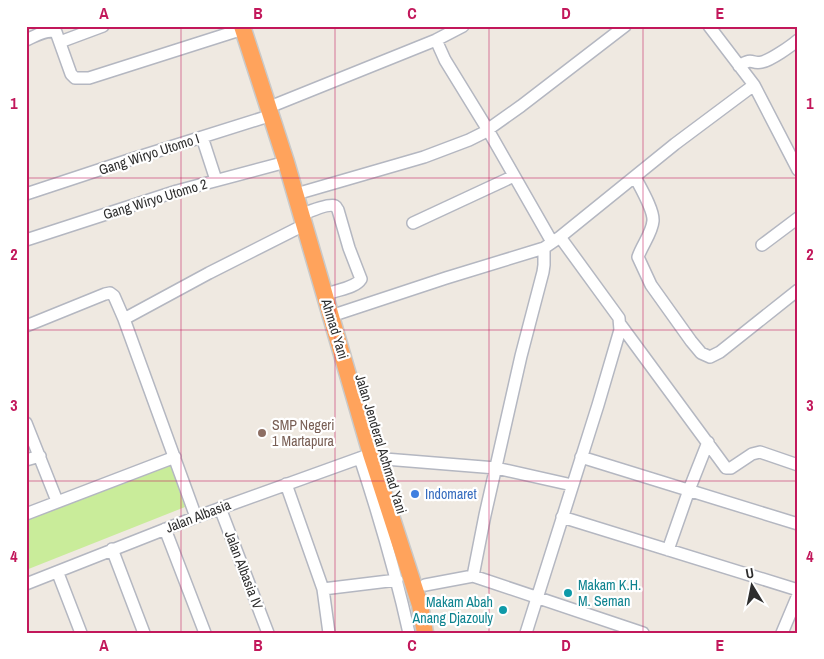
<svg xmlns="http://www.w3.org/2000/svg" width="824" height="659" font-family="'Archivo Narrow',sans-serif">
<rect width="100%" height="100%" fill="#efe9e1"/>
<path fill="#c9ec9a" d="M170,463L185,507L26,570V520Z"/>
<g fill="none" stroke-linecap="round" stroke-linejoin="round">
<g stroke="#b4b7c1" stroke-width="14">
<path id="minor" d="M709,26L754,85L798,170
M26,40C35,36 46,29 56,32L71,74L75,78H89L243,29
M436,40L445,60L488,130L552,242
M60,42L103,26
M739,66C754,56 751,65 762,62C771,60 791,46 798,40
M277,104L436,40L463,26
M202,137L216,180
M635,177C640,187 654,210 653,221C652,233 642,245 638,257L651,285L691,341L701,353L710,357L720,352L798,290
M303,192L424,157L469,140L483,133L521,106L625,26
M26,194L129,160L272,115
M301,215C308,212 329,203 335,206C337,207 337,209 338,210L349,248L361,279C356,287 342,289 333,292
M413,223L514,176
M26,240L177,191L286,162
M762,245L798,218
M544,248V265L543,272L521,356L485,515L473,576L643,633
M340,313L446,278L544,248L560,237L675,144L754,85
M124,319L209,273L304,225
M620,324L726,468H731L752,454L760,452L798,465
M26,326L105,294L110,293L114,296L124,319L196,517
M26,423L57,501
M581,457L798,524
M360,458C379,516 396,574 409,633
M385,459L496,468L572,485
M26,460L40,456
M286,484L323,589L329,633
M220,508L268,633
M26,514L175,457
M562,517L798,590
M165,529L205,633
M112,549L144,633
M668,550L689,490L708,442
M57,572L59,576L81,633
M26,584L196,517L371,454
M425,585L473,576
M323,589L397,580
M526,633L598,405L620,330L619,318L560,237
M782,633L798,595"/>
</g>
<g stroke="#c9c9c9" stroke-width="19">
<path id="highway" d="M242,26L286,162L371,454L420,605L425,633"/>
</g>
<use href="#minor" stroke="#fff" stroke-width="11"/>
<use href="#highway" stroke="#ffa35c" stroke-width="16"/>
</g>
<path fill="none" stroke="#c2185b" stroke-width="1" stroke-opacity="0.55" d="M181,26V633M335,26V633M489,26V633M643,26V633M26,178H798M26,330H798M26,481H798"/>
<circle fill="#8d6e63" stroke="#fff" stroke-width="2" cx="262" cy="433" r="5"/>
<circle fill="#3f7fe0" stroke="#fff" stroke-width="2" cx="415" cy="494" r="5"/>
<g fill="#0f9aa8" stroke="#fff" stroke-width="2">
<circle cx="568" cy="593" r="5"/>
<circle cx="503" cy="610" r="5"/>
</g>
<g text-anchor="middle" stroke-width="4.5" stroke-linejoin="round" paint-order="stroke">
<g font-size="14" fill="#2e2e2e" stroke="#fff">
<text transform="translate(149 154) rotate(-18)" y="5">Gang Wiryo Utomo I</text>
<text transform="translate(155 199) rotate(-17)" y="5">Gang Wiryo Utomo 2</text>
<text transform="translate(335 329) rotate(73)" y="5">Ahmad Yani</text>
<text transform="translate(381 444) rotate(73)" y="5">Jalan Jenderal Achmad Yani</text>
<text transform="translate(198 516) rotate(-21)" y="5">Jalan Albasia</text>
<text transform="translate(244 570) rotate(69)" y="5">Jalan Albasia IV</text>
</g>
<g font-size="14" fill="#785e54" stroke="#fff" text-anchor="start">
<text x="272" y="430">SMP Negeri<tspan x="272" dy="16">1 Martapura</tspan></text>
</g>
<g font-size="14" fill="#366cbe" stroke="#fff" text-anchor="start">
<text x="425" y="499">Indomaret</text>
</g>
<g font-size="14" fill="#0d838f" stroke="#fff" text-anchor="start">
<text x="578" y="590">Makam K.H.<tspan x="578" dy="16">M. Seman</tspan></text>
<text x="493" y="607" text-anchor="end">Makam Abah<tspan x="493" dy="16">Anang Djazouly</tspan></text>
</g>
</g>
<rect width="824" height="659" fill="none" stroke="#ffffff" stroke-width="55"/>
<g transform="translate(752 586) rotate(350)" stroke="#ffffff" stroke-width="4" paint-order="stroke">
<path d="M0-4L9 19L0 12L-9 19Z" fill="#2e2e2e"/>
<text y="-8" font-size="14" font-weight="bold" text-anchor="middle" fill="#2e2e2e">U</text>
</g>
<rect x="28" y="28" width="768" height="604" fill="none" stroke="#c2185b" stroke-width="2"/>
<g font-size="16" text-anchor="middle" font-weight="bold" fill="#c2185b">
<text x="104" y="19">A</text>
<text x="258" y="19">B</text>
<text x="412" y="19">C</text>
<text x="566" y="19">D</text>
<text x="720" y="19">E</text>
<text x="14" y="109">1</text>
<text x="810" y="109">1</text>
<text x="14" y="260">2</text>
<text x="810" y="260">2</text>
<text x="14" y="411">3</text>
<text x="810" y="411">3</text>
<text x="14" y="562">4</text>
<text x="810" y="562">4</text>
<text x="104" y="651">A</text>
<text x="258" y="651">B</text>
<text x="412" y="651">C</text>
<text x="566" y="651">D</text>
<text x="720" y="651">E</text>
</g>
</svg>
